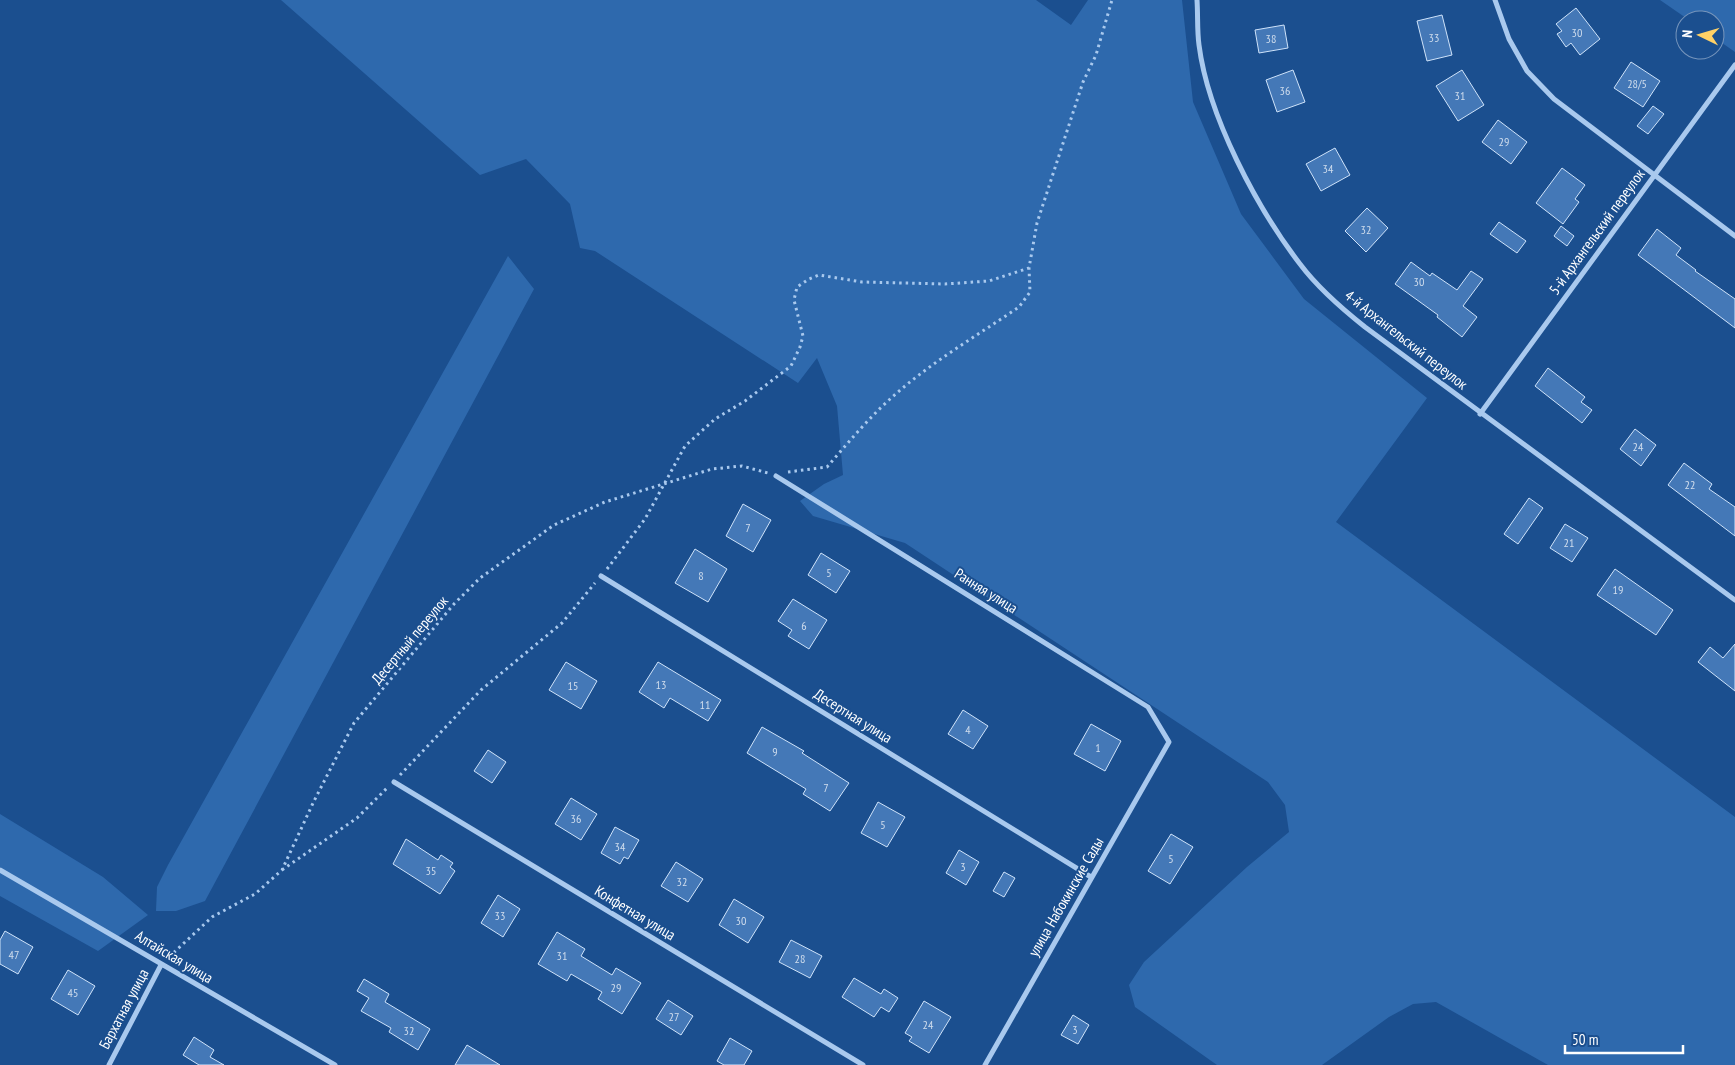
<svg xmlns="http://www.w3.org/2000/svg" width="1735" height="1065" font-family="'PT Sans Narrow',sans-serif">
<rect width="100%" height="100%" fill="#1b4f8f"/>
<path fill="#2e69ad" d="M281,0H1036L1071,25L1088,0H1182L1193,102L1241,214L1304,299L1427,398L1336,522L1735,817V1065H1548L1436,1002L1413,1004L1389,1017L1322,1065H1217L1135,1007L1129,985L1144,962L1247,867L1289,832L1285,805L1268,782L905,543L813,516L800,501L824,484L843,475L837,406L817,358L798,383L595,251L580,248L570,204L526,159L480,175Z
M1660,0H1735V52L1715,38V20H1689Z
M508,256L534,289L205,901L176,911H156L157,887L168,865Z
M0,814L103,877L148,915L98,951L0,896Z"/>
<path fill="#4478b7" stroke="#cfe3fa" d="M1576,8L1600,39L1580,55L1571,43L1566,47L1557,34L1562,31L1556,24Z
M1442,15L1452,55L1427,61L1417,21Z
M1284,25L1288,48L1259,53L1255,30Z
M1631,62L1660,81L1643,107L1614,88Z
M1293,70L1305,102L1277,112L1266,80Z
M1462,70L1484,105L1458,121L1436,86Z
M1653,106L1664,114L1648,134L1637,126Z
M1498,120L1527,142L1511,164L1482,142Z
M1335,148L1350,175L1321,191L1306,164Z
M1562,168L1585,185L1575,199L1579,202L1563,224L1536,203Z
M1367,208L1388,228L1366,252L1345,231Z
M1499,222L1526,241L1517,253L1490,234Z
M1561,226L1574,236L1567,246L1554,236Z
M1657,229L1681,248L1676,255L1696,270L1695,271L1735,299V328L1638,255Z
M1411,262L1430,276L1432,273L1457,290L1471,271L1483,279L1463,306L1477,317L1462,337L1437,317L1438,315L1395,284Z
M1548,368L1585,397L1581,402L1592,410L1582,423L1535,386Z
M1635,429L1656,445L1641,466L1620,449Z
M1684,463L1712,484L1709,489L1735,507V536L1668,485Z
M1529,498L1543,508L1518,544L1504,534Z
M743,504L771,520L753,552L726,536Z
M1565,524L1588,538L1572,562L1550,548Z
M695,549L727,569L708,602L675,583Z
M821,553L850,571L836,593L808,575Z
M1615,569L1673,610L1656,635L1597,595Z
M793,599L827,620L809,649L788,636L792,630L778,621Z
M1735,644V691L1698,662L1710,647L1723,658Z
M566,662L597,681L581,709L549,690Z
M658,662L721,700L708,721L670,698L664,708L639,692Z
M963,710L988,726L973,749L948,734Z
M1091,724L1121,741L1105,771L1074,754Z
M762,727L804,751L802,753L849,783L830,811L803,794L806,789L747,753Z
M488,750L506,762L492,783L474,771Z
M571,798L597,814L581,840L555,824Z
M878,802L905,817L887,847L861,833Z
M615,827L639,840L628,859L624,857L620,864L601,853Z
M1171,834L1193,847L1170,884L1148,871Z
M406,839L438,860L441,855L453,863L450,867L455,871L440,894L393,864Z
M959,850L979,862L966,885L946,873Z
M676,862L703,879L688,902L661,886Z
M1004,872L1015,878L1004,897L993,891Z
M498,895L520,909L503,937L481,923Z
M734,899L764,917L748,943L719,925Z
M5,931L33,947L18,974L0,964V940Z
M557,932L585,949L581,956L612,975L616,968L641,983L622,1014L598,999L602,992L571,974L567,981L538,964Z
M791,940L822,956L810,978L779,962Z
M68,970L95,986L78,1015L51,999Z
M854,978L881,994L884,989L898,998L889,1012L881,1007L874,1017L842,997Z
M364,979L389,994L385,1002L430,1029L418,1050L389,1032L391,1028L361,1011L369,998L357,991Z
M668,1000L693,1016L681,1035L656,1019Z
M924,1001L951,1017L929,1053L909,1041L912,1037L905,1033Z
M1073,1015L1089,1025L1078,1044L1061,1035Z
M194,1037L214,1050L210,1057L224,1065H199L183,1055Z
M730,1038L752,1051L744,1065H724L717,1061Z
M467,1045L500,1065H455Z"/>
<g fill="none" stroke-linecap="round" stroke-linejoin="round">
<path stroke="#a9c9ee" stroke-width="3" stroke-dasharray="2.5 4" stroke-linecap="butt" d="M788,472L827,467C847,444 866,421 889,400C928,364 975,337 1019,307L1030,292L1029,268L1037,223L1083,82L1096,55L1112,0
M607,569L645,519L685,446L715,419L745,401L791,366L800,347L803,336L794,300L797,287L809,279L819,275L862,282L945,284L989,281L1029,268
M400,775L481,690L562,623L595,583
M282,870L357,818L387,788
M169,957L212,917L255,894L282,870L314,801L354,723L454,604L480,578L554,525L605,502L712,469L742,466L768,473"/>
<path stroke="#a9c9ee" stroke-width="5" d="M1197,0C1198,15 1197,31 1199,45C1208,116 1257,208 1300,264C1318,288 1341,308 1365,327L1735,600
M1495,0L1509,39L1527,71L1554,99L1735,236
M1480,414L1735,65
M776,476L1148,707L1169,742L985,1065
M601,576L1091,877
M394,782L863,1065
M0,870L335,1065
M109,1065L161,965"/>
</g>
<g text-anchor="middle" stroke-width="4" stroke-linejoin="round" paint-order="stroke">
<g font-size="12" fill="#d0dded">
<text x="1577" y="37">30</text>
<text x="1434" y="42">33</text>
<text x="1271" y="43">38</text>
<text x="1637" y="88">28/5</text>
<text x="1285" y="95">36</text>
<text x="1460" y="100">31</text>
<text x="1504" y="146">29</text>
<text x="1328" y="173">34</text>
<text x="1366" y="234">32</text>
<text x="1419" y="286">30</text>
<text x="1638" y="451">24</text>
<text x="1690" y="489">22</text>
<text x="748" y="532">7</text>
<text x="1569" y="547">21</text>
<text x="829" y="577">5</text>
<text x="701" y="580">8</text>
<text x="1618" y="594">19</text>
<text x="804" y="630">6</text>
<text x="661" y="689">13</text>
<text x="573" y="690">15</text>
<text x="705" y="709">11</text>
<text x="968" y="734">4</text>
<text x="1098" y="752">1</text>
<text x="775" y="756">9</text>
<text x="826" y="792">7</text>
<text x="576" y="823">36</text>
<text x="883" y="829">5</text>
<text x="620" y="851">34</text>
<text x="1171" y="863">5</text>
<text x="963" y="871">3</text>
<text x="431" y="875">35</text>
<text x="682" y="886">32</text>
<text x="500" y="920">33</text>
<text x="741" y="925">30</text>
<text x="14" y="959">47</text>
<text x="562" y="960">31</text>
<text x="800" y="963">28</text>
<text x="616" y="992">29</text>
<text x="73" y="997">45</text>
<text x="674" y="1021">27</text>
<text x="928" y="1029">24</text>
<text x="1075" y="1034">3</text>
<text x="409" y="1035">32</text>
</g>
<g font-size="15" fill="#fff" stroke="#1b4f8f">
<text transform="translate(1597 232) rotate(-54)" y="5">5-й Архангельский переулок</text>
<text transform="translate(1406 340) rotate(38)" y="5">4-й Архангельский переулок</text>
<text transform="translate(986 591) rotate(32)" y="5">Ранняя улица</text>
<text transform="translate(410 640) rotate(-50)" y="5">Десертный переулок</text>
<text transform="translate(853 716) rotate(32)" y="5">Десертная улица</text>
<text transform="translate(1066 897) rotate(-60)" y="5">улица Набокинские Сады</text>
<text transform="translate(635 913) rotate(31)" y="5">Конфетная улица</text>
<text transform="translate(174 957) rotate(31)" y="5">Алтайская улица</text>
<text transform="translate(124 1009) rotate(-62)" y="5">Бархатная улица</text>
</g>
</g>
<g transform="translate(1700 35) rotate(275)"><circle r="24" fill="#1b4f8f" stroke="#7695bc"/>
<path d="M0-4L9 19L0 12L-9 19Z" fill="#ffd166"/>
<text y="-8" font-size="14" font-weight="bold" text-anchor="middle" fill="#ffffff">N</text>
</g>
<path d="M1565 1045v8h118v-8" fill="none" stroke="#ffffff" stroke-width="2.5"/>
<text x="1572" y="1045" font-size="15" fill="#ffffff" stroke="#1b4f8f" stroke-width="4" paint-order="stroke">50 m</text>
</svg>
